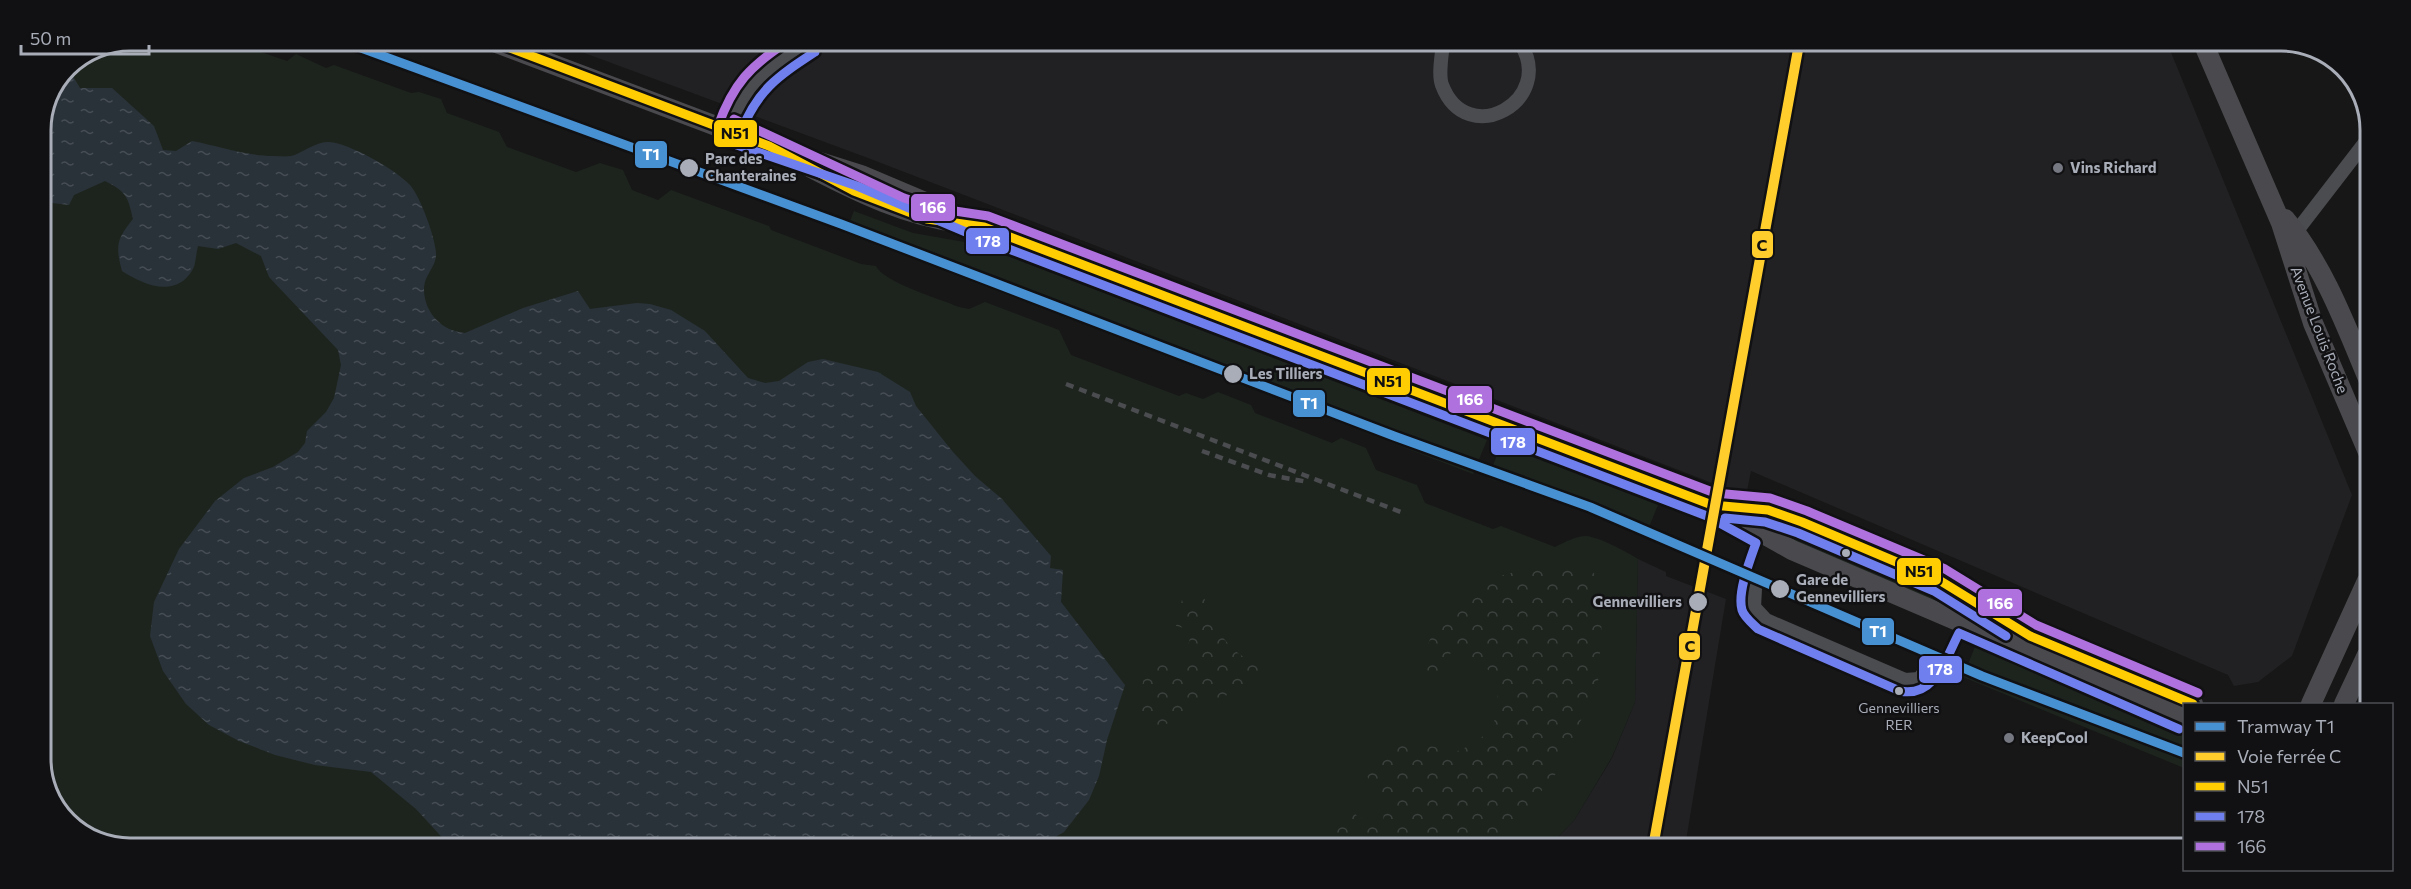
<svg xmlns="http://www.w3.org/2000/svg" width="2411" height="889" font-family="Commissioner,sans-serif">
<defs>
<pattern id="forest-crowns" width="20" height="18" patternUnits="userSpaceOnUse" patternTransform="scale(1.5)"><rect width="20" height="18" fill="#1d241e"/><path d="M2 6a3 3 0 1 1 6 0M12 15a3 3 0 1 1 6 0" fill="none" stroke="#3b413d"/></pattern>
<pattern id="water-ripples" width="26" height="14" patternUnits="userSpaceOnUse" patternTransform="scale(1.5)"><rect width="26" height="14" fill="#2a3239"/><path d="M2 4q2-2 4 0t4 0M15 11q2-2 4 0t4 0" fill="none" stroke="#464d54"/></pattern>
</defs>
<rect width="100%" height="100%" fill="#171717"/>
<path fill="#212123" d="M552,41L2168,45L2352,495L2292,656L2258,682L2234,686L2228,675L1751,471L1746,496L868,158Z
M1638,559L1666,572V576L1726,599L1685,847H1549L1575,819L1612,758L1635,702Z"/>
<path fill="#1d241e" d="M130,41H229L287,61L296,54L326,68L334,65L411,93L419,92L441,99L447,113L499,132L507,147L576,172L600,163L623,170L632,190L658,200L671,190L769,226L771,230L861,264L876,266C883,282 940,299 959,307L969,309L985,302L1059,330L1071,355L1179,396L1186,393L1203,399L1218,392L1251,405L1255,413L1332,443L1341,438L1366,448L1376,470L1417,485L1425,503L1493,529L1501,526L1555,547C1565,542 1576,536 1586,536C1599,537 1627,552 1638,559L1635,702L1612,757L1575,819L1549,847L101,844L59,814L41,765V124L67,66Z
M854,211L913,233L976,244L1487,440L1473,474L845,233Z
M1501,445L1658,505L1645,537L1578,509L1488,478Z
M1792,529L1942,592L1943,601L1937,603L1788,538Z
M1978,639L2184,726V768L1963,677Z"/>
<path fill="url(#forest-crowns)" d="M1584,564L1601,580L1603,602L1598,684L1555,775L1494,847L1333,846L1330,842L1332,828L1351,811L1371,826L1384,831L1383,808L1365,772L1390,739L1458,751L1479,741L1497,717L1498,678L1481,664L1452,652L1443,660L1437,673L1420,669L1437,618C1460,618 1459,597 1475,588C1505,569 1550,565 1584,564Z
M1184,591L1204,597C1211,620 1219,637 1238,653C1249,662 1261,664 1267,676L1160,727L1141,714L1143,700L1140,692L1143,682L1137,662L1145,657L1183,666L1192,630L1176,626Z"/>
<path fill="url(#water-ripples)" d="M67,66L80,88H112L154,126L163,150L176,151L192,141C218,146 247,156 273,156C279,156 286,157 291,156C301,154 316,141 329,142C349,143 396,170 410,185C420,196 435,237 436,253C437,266 425,274 424,287C423,311 441,331 465,333L523,308L578,291L590,309L637,303L650,304L671,310L705,331L748,378L765,383L779,381L808,362L823,359L878,372L910,392L916,406L953,452L975,476L1002,499L1051,556L1050,568L1063,570L1061,602L1125,685L1107,740L1099,776L1089,800L1064,832L1040,846L449,845L416,809L371,772L315,765L275,755L239,741L209,725L186,704L163,671L150,636L154,602L179,549L215,501L244,478L273,467L298,452L305,443L307,431L326,412L334,398L341,365L338,350L269,277L261,256L236,243L218,249L198,246C196,253 196,263 193,269C176,299 144,285 122,271C115,245 117,239 133,219C128,196 126,192 105,181L74,195L69,205L52,203L41,188V124Z"/>
<g fill="none" stroke-linecap="round" stroke-linejoin="round">
<path stroke="#4b4c50" stroke-width="14" d="M1443,43C1442,55 1438,74 1442,85C1467,151 1557,100 1520,43
M729,130C747,76 763,73 808,42
M2296,232L2370,136
M1755,589L1754,607L1766,620L1905,680L1919,679L1929,666"/>
<path stroke="#4a4a4e" stroke-width="20" d="M491,41L769,146L861,175L984,227L1712,505L1792,550L2184,718
M2204,45L2281,223L2313,323L2368,452
M811,168C859,193 907,216 960,223
M2285,219C2324,266 2346,326 2369,381
M1718,505L1768,510L1802,522L1939,580L1964,593L2030,636L2069,653
M2095,665L2193,704
M2311,704L2367,581
M2344,704L2367,655"/>
<path stroke="#4b4c4f" stroke-width="4.5" stroke-dasharray="8 6" stroke-linecap="butt" d="M1066,384L1406,514
M1202,451L1269,475L1308,482"/>
<g stroke="#111113" stroke-width="14">
<path id="bus-1" d="M492,41L769,146L854,191L927,219L984,227L1712,505L1768,510L1802,522L1939,580L2030,636L2193,704"/>
</g>
<g stroke="#111113" stroke-width="14">
<path id="bus-2" d="M740,134C757,90 777,77 815,52
M725,141L857,186L980,238L1707,516L1756,543C1750,560 1737,593 1742,610C1744,617 1753,624 1758,629L1900,691C1935,698 1946,658 1959,633L2179,729
M1725,518L1765,522L1798,533L1934,591L2006,636"/>
</g>
<g stroke="#111113" stroke-width="14">
<path id="bus-3" d="M734,119L904,198L935,208L988,216L1715,493L1770,498L1807,511L1945,569L2036,625L2198,693
M718,126C733,84 750,66 787,42"/>
</g>
<use href="#bus-1" stroke="#ffcd02" stroke-width="9"/>
<use href="#bus-2" stroke="#707fee" stroke-width="9"/>
<use href="#bus-3" stroke="#ae71de" stroke-width="9"/>
<g stroke="#111113" stroke-width="15">
<path id="rail-1" d="M1653,847L1799,44"/>
</g>
<use href="#rail-1" stroke="#ffcd2c" stroke-width="10"/>
<g stroke="#111113" stroke-width="14">
<path id="tram-1" d="M342,41L841,224L1394,436L1590,507L1982,676L2184,753"/>
</g>
<use href="#tram-1" stroke="#4790d2" stroke-width="9"/>
</g>
<g fill="#a8adb8" stroke="#111113" stroke-width="2">
<circle cx="689" cy="168" r="10"/>
<circle cx="1233" cy="374" r="10"/>
<circle cx="1846" cy="553" r="5"/>
<circle cx="1780" cy="589" r="10"/>
<circle cx="1698" cy="602" r="10"/>
<circle cx="1899" cy="691" r="5"/>
</g>
<g fill="#757880" stroke="#111113" stroke-width="2">
<circle cx="2058" cy="168" r="6"/>
<circle cx="2009" cy="738" r="6"/>
</g>
<g text-anchor="middle" stroke-width="5" stroke-linejoin="round" paint-order="stroke">
<g font-size="14" fill="#a8adb8" stroke="#111113">
<text x="1899" y="713">Gennevilliers<tspan x="1899" dy="17">RER</tspan></text>
</g>
<g font-size="15" font-weight="bold" fill="#a8adb8" stroke="#111113" text-anchor="start">
<text x="705" y="164">Parc des<tspan x="705" dy="17">Chanteraines</tspan></text>
<text x="1249" y="379">Les Tilliers</text>
<text x="1796" y="585">Gare de<tspan x="1796" dy="17">Gennevilliers</tspan></text>
<text x="1682" y="607" text-anchor="end">Gennevilliers</text>
</g>
<g font-size="15" font-weight="bold" fill="#a8adb8" stroke="#111113" text-anchor="start">
<text x="2070" y="173">Vins Richard</text>
<text x="2021" y="743">KeepCool</text>
</g>
<g font-size="15" fill="#a8adb8" stroke="#111113">
<text transform="translate(2319 330) rotate(69)" y="5">Avenue Louis Roche</text>
</g>
</g>
<path d="M0 0H2411V889H0ZM130 51H2281A79 79 0 0 1 2360 130V759A79 79 0 0 1 2281 838H130A79 79 0 0 1 51 759V130A79 79 0 0 1 130 51Z" fill="#111113" fill-rule="evenodd"/>
<path fill="none" stroke="#a8adb8" stroke-width="3" d="M130 51H2281A79 79 0 0 1 2360 130V759A79 79 0 0 1 2281 838H130A79 79 0 0 1 51 759V130A79 79 0 0 1 130 51Z"/>
<g stroke="#111113" stroke-width="2">
<rect x="713" y="119" width="45" height="29" rx="6" fill="#ffcd02"/>
<rect x="634" y="140" width="34" height="29" rx="6" fill="#4790d2"/>
<rect x="910" y="193" width="46" height="29" rx="6" fill="#ae71de"/>
<rect x="965" y="227" width="45" height="28" rx="6" fill="#707fee"/>
<rect x="1751" y="230" width="23" height="29" rx="6" fill="#ffcd2c"/>
<rect x="1366" y="367" width="45" height="29" rx="6" fill="#ffcd02"/>
<rect x="1447" y="385" width="46" height="29" rx="6" fill="#ae71de"/>
<rect x="1292" y="389" width="34" height="29" rx="6" fill="#4790d2"/>
<rect x="1490" y="427" width="46" height="29" rx="6" fill="#707fee"/>
<rect x="1896" y="557" width="46" height="29" rx="6" fill="#ffcd02"/>
<rect x="1977" y="588" width="46" height="29" rx="6" fill="#ae71de"/>
<rect x="1861" y="617" width="34" height="29" rx="6" fill="#4790d2"/>
<rect x="1678" y="632" width="23" height="29" rx="6" fill="#ffcd2c"/>
<rect x="1918" y="655" width="45" height="29" rx="6" fill="#707fee"/>
</g>
<g font-size="16" text-anchor="middle" font-weight="bold" fill="#fff">
<text x="651" y="160">T1</text>
<text x="933" y="213">166</text>
<text x="988" y="247">178</text>
<text x="1470" y="405">166</text>
<text x="1309" y="409">T1</text>
<text x="1513" y="448">178</text>
<text x="2000" y="609">166</text>
<text x="1878" y="637">T1</text>
<text x="1940" y="675">178</text>
</g>
<g font-size="16" text-anchor="middle" font-weight="bold" fill="#111">
<text x="735" y="139">N51</text>
<text x="1762" y="251">C</text>
<text x="1388" y="387">N51</text>
<text x="1919" y="577">N51</text>
<text x="1690" y="652">C</text>
</g>
<rect x="2183" y="703" width="210" height="168" fill="#111113" stroke="#4d4f55" stroke-width="1.5"/>
<rect x="2195" y="722" width="30" height="9" fill="#4790d2" stroke="#4d4f55" stroke-width="1.5"/>
<text x="2237" y="733" font-size="18" fill="#a8adb8">Tramway T1</text>
<rect x="2195" y="752" width="30" height="9" fill="#ffcd2c" stroke="#4d4f55" stroke-width="1.5"/>
<text x="2237" y="763" font-size="18" fill="#a8adb8">Voie ferrée C</text>
<rect x="2195" y="782" width="30" height="9" fill="#ffcd02" stroke="#4d4f55" stroke-width="1.5"/>
<text x="2237" y="793" font-size="18" fill="#a8adb8">N51</text>
<rect x="2195" y="812" width="30" height="9" fill="#707fee" stroke="#4d4f55" stroke-width="1.5"/>
<text x="2237" y="823" font-size="18" fill="#a8adb8">178</text>
<rect x="2195" y="842" width="30" height="9" fill="#ae71de" stroke="#4d4f55" stroke-width="1.5"/>
<text x="2237" y="853" font-size="18" fill="#a8adb8">166</text>
<path d="M21 45v9h128v-9" fill="none" stroke="#a8adb8" stroke-width="3"/>
<text x="30" y="45" font-size="18" fill="#a8adb8" stroke="#111113" stroke-width="4.5" paint-order="stroke">50 m</text>
</svg>
